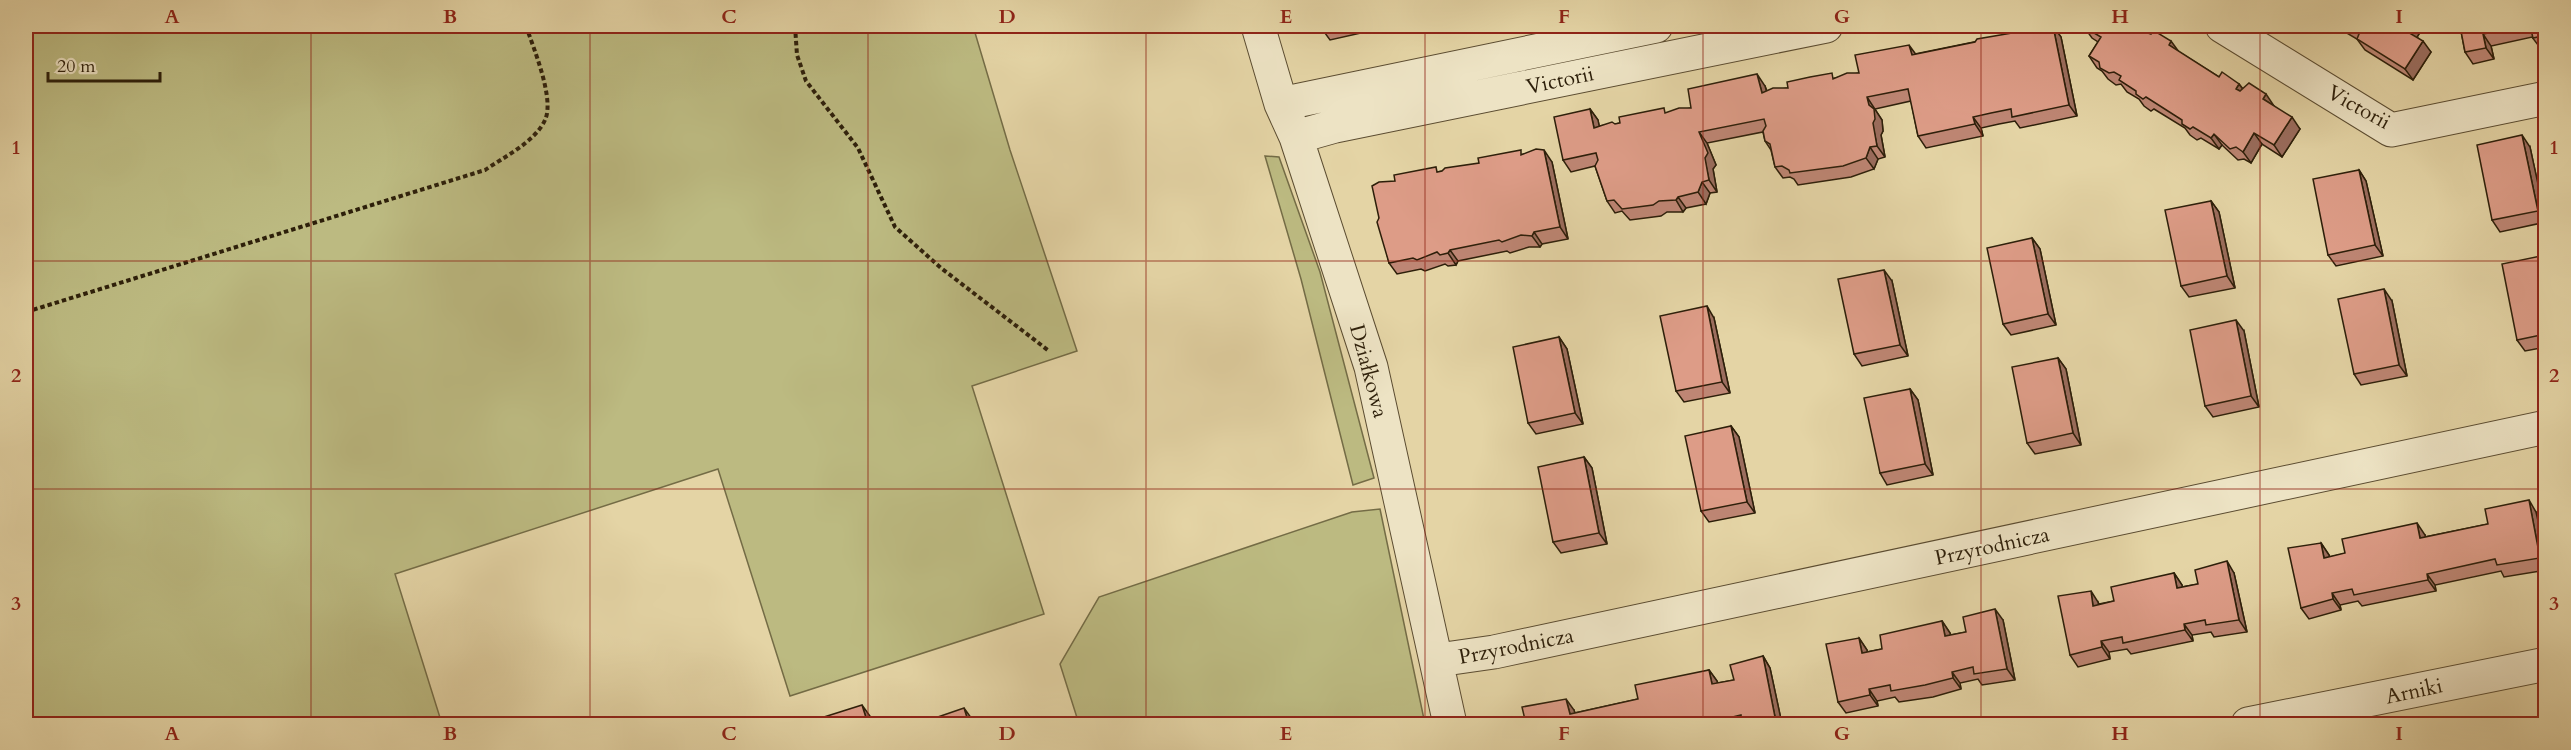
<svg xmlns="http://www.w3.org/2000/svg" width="2571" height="750" font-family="Cardo,serif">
<rect width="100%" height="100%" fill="#e4d4a5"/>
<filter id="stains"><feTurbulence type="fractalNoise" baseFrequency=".00333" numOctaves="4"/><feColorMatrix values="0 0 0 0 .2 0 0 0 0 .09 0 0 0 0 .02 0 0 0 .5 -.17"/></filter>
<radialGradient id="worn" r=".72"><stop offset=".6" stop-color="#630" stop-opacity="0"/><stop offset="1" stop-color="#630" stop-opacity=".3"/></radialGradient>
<path fill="#bcba81" stroke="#746c46" stroke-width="1.5" d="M26,26H973L1010,150L1077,351L972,386L1044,614L790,696L718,469L395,574L442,724H26Z
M1265,156L1279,157L1320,272L1374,478L1353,485L1301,279Z
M1380,509L1425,724H1079L1060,664L1099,597L1352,512Z"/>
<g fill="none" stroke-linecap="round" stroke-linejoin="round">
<g stroke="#5b4c31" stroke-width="35">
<path id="minor" d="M1258,26L1281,104L1296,137L1371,367L1450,724
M2222,26L2391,130L2546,98
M1281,104L1656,26
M1296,137L1335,126L1826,26
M1438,660L1494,652L2546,427
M2248,724L2546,664"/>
</g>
<path stroke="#2d1f0a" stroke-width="4" stroke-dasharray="4.5 3" stroke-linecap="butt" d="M795,26L797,55L806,81L858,148L895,227L941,268L1049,351
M26,312L485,170C504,157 535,142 545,120C555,99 533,47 526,26"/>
<use href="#minor" stroke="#ede3c4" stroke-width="33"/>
</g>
<path fill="#be8674" stroke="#2d1f0a" stroke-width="1.5" d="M1321,26H1392L1330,40L1322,29Z
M2053,26L2061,37L2077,116L2020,128L2015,121L1999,124L1981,128L1983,136L1926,148L1918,136L1911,101L1875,109L1876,111L1882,120L1883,131L1881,135L1885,157L1878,159L1874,169L1851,177L1798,185L1794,179L1790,177L1783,178L1775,167L1771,150L1765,141L1763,132L1707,143L1716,165L1713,169L1717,192L1710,193L1706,204L1686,208L1683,212H1667L1661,216L1630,220L1622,211L1615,213L1607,201L1595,166L1571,172L1563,160L1590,109L1598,120L1599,126L1615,124L1691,108L1765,86L1767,91L1788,88L1859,73L1915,54Z
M2335,26H2424L2417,37L2431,52L2413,80L2365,50L2357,39Z
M2460,26H2546V48L2541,49L2532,37L2491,46L2494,59L2473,64L2465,52Z
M2084,27L2158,33L2179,52L2219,77L2239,84L2243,89L2273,105L2300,129L2282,157L2262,144L2251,163L2244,159L2238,160L2222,145L2219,149L2201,138L2197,140L2190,135L2185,128L2154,109L2151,111L2144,106L2139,99L2127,92L2121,84L2116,85L2108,79L2102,71L2097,68L2089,56L2098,42L2092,38Z
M2530,147L2546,222L2500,232L2492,220Z
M1524,154L1552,162L1568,239L1542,244L1540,247H1529L1510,253L1507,251L1458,261L1456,265L1448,266L1445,264L1425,271L1421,269L1397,274L1389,263L1379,218L1395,181Z
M2359,170L2366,181L2383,256L2336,266L2328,255Z
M2211,201L2219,212L2235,288L2189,297L2181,286Z
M2032,238L2040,249L2056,325L2011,335L2003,324Z
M2546,255V347L2525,351L2517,340Z
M1892,281L1908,356L1862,366L1854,354Z
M2392,301L2407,376L2361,385L2354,374Z
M1714,318L1730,393L1684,402L1676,391Z
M2244,331L2259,407L2213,417L2205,406Z
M1559,337L1567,349L1583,424L1536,434L1528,423Z
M2058,358L2066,369L2081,445L2035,454L2027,443Z
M1910,389L1918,400L1933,475L1887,485L1880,473Z
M1731,426L1739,437L1755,513L1709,522L1701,511Z
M1584,457L1592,468L1607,544L1561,553L1553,542Z
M2536,512L2546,556V570L2504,577L2501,571L2435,585L2436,591L2362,606L2358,601L2340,605L2341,610L2309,619L2301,608L2321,543L2329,555L2330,557L2425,535V537L2488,524Z
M2174,573L2182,585V587L2198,584L2234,573L2247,632L2214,637L2211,632L2192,635L2193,641L2131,654L2127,649L2109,652L2110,659L2078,667L2070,655L2098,602L2099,604L2114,601Z
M2003,620L2015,680L1982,685L1978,679L1960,683L1961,689L1933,697L1899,702L1895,697L1877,701L1878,706L1846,713L1838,702L1859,638L1867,650V652L1882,649L1942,621L1950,633L1951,635L1966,632Z
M1763,656L1770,668L1782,724H1526L1574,710L1575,713L1638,699L1709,670L1717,681L1718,683L1734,680Z"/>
<path fill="#9b6d5e" stroke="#2d1f0a" stroke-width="1.5" d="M2053,26L2061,37L2077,116L2069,105Z
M2150,26H2153L2159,34L2157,37L2148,33Z
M2409,26H2424L2414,42L2406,31Z
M2483,34L2491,46L2494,59L2486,48Z
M2171,41L2179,52L2169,45Z
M2423,41L2431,52L2413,80L2405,69Z
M1909,45L1917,56L1912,55Z
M1757,74L1765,86L1770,104L1762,93Z
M2239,84L2247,95L2236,89Z
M2266,94L2274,106L2263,99Z
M1867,97L1882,120L1883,131L1881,135L1885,157L1877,146Z
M1590,109L1598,120L1602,139L1594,128Z
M1973,117L1981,128L1983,136L1975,124Z
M2292,117L2300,129L2282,157L2274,145Z
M1699,132L1707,143L1716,165L1713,169L1717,192L1709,180Z
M2254,133L2262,144L2251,163L2243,152Z
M2214,134L2222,145L2219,149L2211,138Z
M2522,135L2530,147L2546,221L2538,211Z
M1870,147L1878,159L1874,169L1866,158Z
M1544,150L1552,162L1568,239L1560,227Z
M2359,170L2366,181L2383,256L2375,245Z
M1702,182L1710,193L1706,204L1698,192Z
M1678,197L1686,208L1683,212L1676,200Z
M2211,201L2219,212L2235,288L2227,276Z
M1534,232L1542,244L1540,247L1532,236Z
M2032,238L2040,249L2056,325L2048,314Z
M1450,250L1458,261L1456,265L1448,253Z
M1884,270L1892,281L1908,356L1900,345Z
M2384,289L2392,301L2407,376L2399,365Z
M1707,306L1714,318L1730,393L1722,382Z
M2236,320L2244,331L2259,407L2251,396Z
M1559,337L1567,349L1583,424L1575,413Z
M2058,358L2066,369L2081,445L2073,433Z
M1910,389L1918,400L1933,475L1925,464Z
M1731,426L1739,437L1755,513L1747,502Z
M1584,457L1592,468L1607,544L1599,533Z
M2529,500L2536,512L2546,556V565L2540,558Z
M2417,523L2425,535L2428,549L2420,538Z
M2321,543L2329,555L2332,569L2324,558Z
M2227,561L2234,573L2247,632L2239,620Z
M2174,573L2182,585L2185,600L2177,588Z
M2427,574L2435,585L2436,591L2428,580Z
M2091,591L2098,602L2101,617L2093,606Z
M2332,593L2340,605L2341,610L2333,599Z
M1995,609L2003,620L2015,680L2007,669Z
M1942,621L1950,633L1953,647L1945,636Z
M2184,624L2192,635L2193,641L2185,630Z
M1859,638L1867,650L1870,665L1862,653Z
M2101,641L2109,652L2110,659L2102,647Z
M1763,656L1770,668L1782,724H1780L1775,717Z
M1709,670L1717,681L1720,696L1712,684Z
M1952,672L1960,683L1961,689L1953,678Z
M1869,689L1877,701L1878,706L1870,695Z
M1566,699L1574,710L1578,724L1570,714Z
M862,705L870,716L873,724H868Z
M964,708L972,719L974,724H969Z"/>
<path fill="#dd9c87" stroke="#2d1f0a" stroke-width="1.5" d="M1321,26H1337L1322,29Z
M2053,26L2069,105L2012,117L2011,109L1991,113L1973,117L1975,124L1918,136L1908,89L1867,97L1869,105L1874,109L1875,119L1873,123L1877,146L1870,147L1866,158L1843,166L1790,173L1789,170L1782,166L1775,167L1770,144L1765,141L1763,131L1766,126L1764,119L1699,132L1708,153L1705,158L1709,180L1702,182L1698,192L1678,197L1676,200L1659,201L1653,205L1622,209L1614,200L1607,201L1595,166L1598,160L1596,153L1563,160L1554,117L1590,109L1594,128L1612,122L1615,124L1620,123L1619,117L1664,108L1665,113L1679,108H1691L1688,89L1757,74L1762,93L1773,88H1788L1787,82L1810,77L1832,73L1833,79L1847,73H1859L1855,55L1909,45L1912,55L1975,42L1977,39Z
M2085,26H2150L2149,27L2151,28L2148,33L2151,34L2153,30L2171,41L2169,45L2219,77L2222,72L2239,84L2236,89L2240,91L2249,83L2266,94L2263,99L2292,117L2274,145L2254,133L2243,152L2236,147L2230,149L2214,134L2211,138L2193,127L2190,129L2182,124V120L2146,97L2143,99L2136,94V91L2119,80L2121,76L2114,72L2109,73L2100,68L2099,62L2089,56L2101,37L2084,27Z
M2345,26H2409L2406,31L2423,41L2405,69L2357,39L2359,34Z
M2460,26H2525L2483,34L2486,48L2465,52Z
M2530,26H2546V35L2533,38Z
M2522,135L2538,211L2492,220L2477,145Z
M1536,149L1544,150L1560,227L1534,232L1532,236L1521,235L1502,242L1499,240L1450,250L1448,253L1440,255L1437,252L1417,260L1413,258L1389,263L1377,222L1379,218L1372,186L1379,182L1395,181L1394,175L1436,167L1437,172L1442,171L1445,168L1479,163L1478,158L1521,150V155Z
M2359,170L2375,245L2328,255L2313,179Z
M2211,201L2227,276L2181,286L2165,210Z
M2032,238L2048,314L2003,324L1987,248Z
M2546,255V334L2517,340L2502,264Z
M1884,270L1900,345L1854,354L1838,279Z
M2384,289L2399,365L2354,374L2338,299Z
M1707,306L1722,382L1676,391L1660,316Z
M2236,320L2251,396L2205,406L2190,330Z
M1559,337L1575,413L1528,423L1513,347Z
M2058,358L2073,433L2027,443L2012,367Z
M1910,389L1925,464L1880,473L1864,398Z
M1731,426L1747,502L1701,511L1685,436Z
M1584,457L1599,533L1553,542L1538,467Z
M2529,500L2540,558L2497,565L2495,559L2427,574L2428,580L2354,595L2352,589L2332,593L2333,599L2301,608L2288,548L2321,543L2324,558L2345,553L2342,539L2417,523L2420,538L2488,524L2485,509Z
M2227,561L2239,620L2206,625L2205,620L2184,624L2185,630L2123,643L2122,637L2101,641L2102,647L2070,655L2058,596L2091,591L2093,606L2114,601L2111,587L2174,573L2177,588L2198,584L2195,570Z
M1995,609L2007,669L1974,674L1973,667L1952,672L1953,678L1925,685L1891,691L1890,685L1869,689L1870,695L1838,702L1826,644L1859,638L1862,653L1882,649L1880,635L1942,621L1945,636L1966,632L1963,617Z
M1763,656L1775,717L1742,722L1741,715L1720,720L1721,724H1526L1522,707L1566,699L1570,714L1638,699L1635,685L1709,670L1712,684L1734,680L1730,665Z
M862,705L868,724H827L824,717Z
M964,708L969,724H934L932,719Z"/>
<path fill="none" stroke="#8f2418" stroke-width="1.5" stroke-opacity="0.55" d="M311,26V724M590,26V724M868,26V724M1146,26V724M1425,26V724M1703,26V724M1981,26V724M2260,26V724M26,261H2546M26,489H2546"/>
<g text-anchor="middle" stroke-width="4.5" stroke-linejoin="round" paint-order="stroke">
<g font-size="21" fill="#2d1f0a" stroke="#ede3c4">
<text transform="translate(1560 80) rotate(-12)" y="7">Victorii</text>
<text transform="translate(2359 107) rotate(29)" y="7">Victorii</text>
<text transform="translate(1369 371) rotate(75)" y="7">Działkowa</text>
<text transform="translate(1992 546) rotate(-12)" y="7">Przyrodnicza</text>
<text transform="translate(1516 646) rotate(-11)" y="7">Przyrodnicza</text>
<text transform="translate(2414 691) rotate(-12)" y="7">Arniki</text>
</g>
</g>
<rect width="2571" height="750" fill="none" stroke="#e4d4a5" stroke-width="66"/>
<path d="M48 72v9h112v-9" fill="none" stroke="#2d1f0a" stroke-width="3"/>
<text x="57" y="72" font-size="18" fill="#2d1f0a" stroke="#ede3c4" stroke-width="4.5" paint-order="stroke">20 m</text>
<rect x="33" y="33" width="2505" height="684" fill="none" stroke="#8f2418" stroke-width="2"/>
<g font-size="20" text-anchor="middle" font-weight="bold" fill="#8f2418">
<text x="172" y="23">A</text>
<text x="450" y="23">B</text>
<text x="729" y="23">C</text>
<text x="1007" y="23">D</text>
<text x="1286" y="23">E</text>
<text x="1564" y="23">F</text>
<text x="1842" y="23">G</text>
<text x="2120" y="23">H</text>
<text x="2399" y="23">I</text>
<text x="16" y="154">1</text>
<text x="2554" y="154">1</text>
<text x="16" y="382">2</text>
<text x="2554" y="382">2</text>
<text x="16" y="610">3</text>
<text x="2554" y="610">3</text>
<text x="172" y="740">A</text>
<text x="450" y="740">B</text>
<text x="729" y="740">C</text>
<text x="1007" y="740">D</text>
<text x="1286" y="740">E</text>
<text x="1564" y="740">F</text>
<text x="1842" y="740">G</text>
<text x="2120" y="740">H</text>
<text x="2399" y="740">I</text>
</g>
<rect width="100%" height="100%" filter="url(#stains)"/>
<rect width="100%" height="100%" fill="url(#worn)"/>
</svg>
